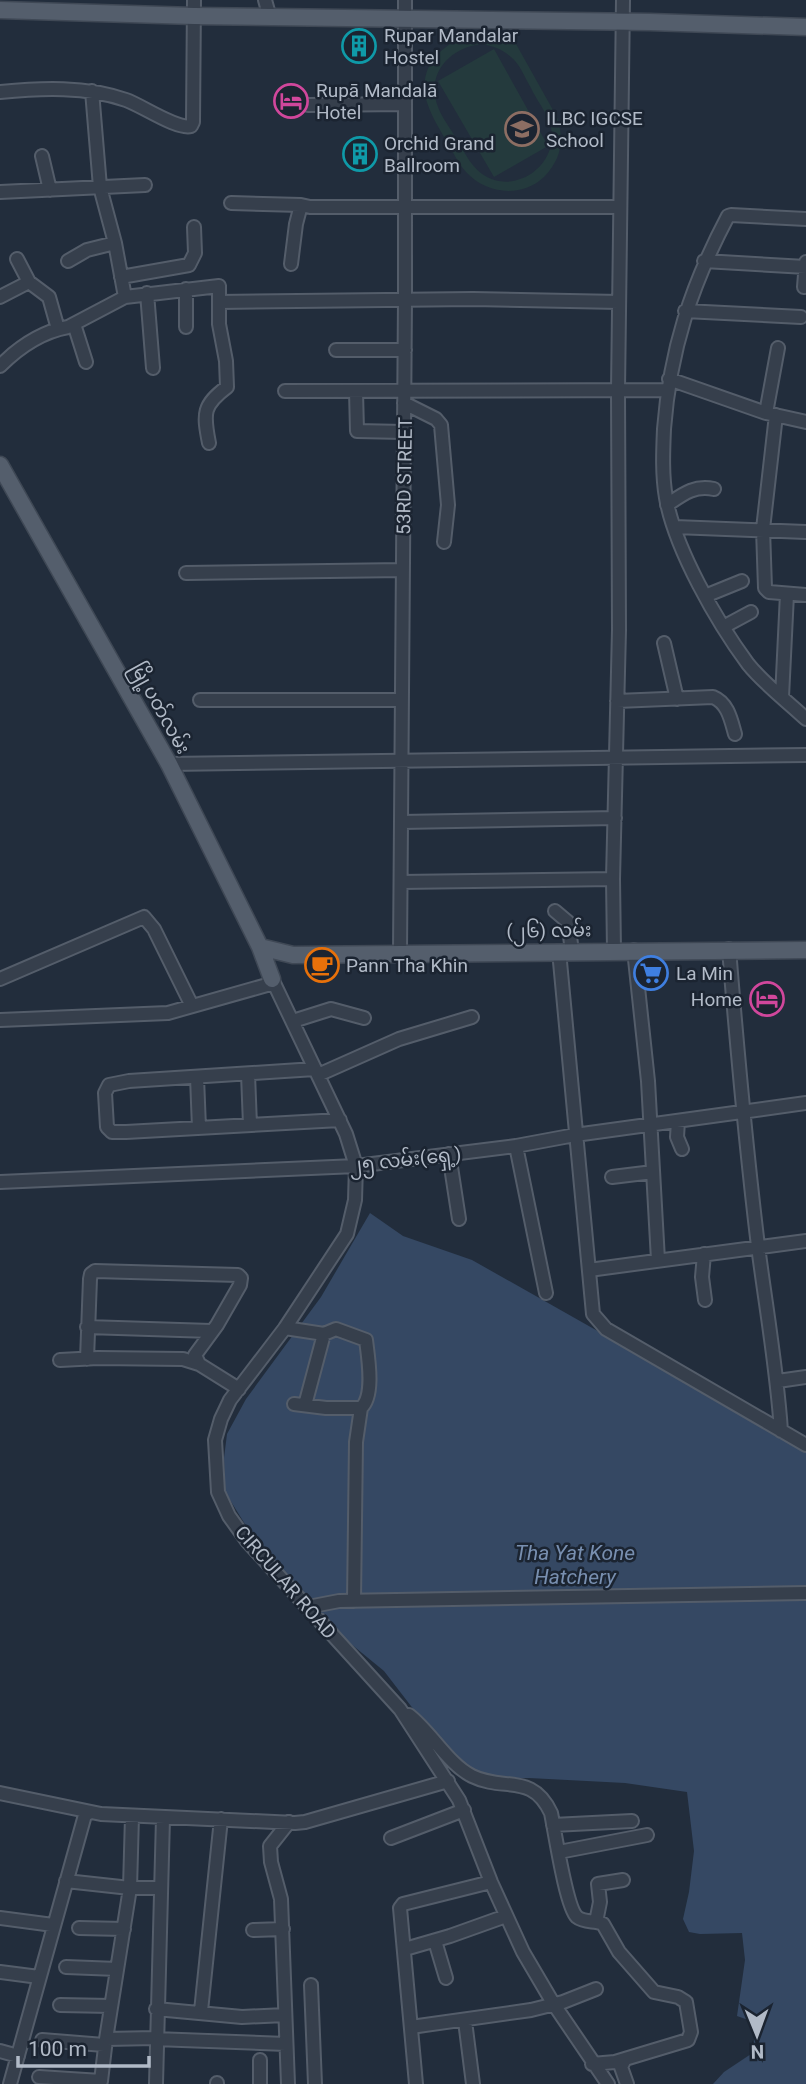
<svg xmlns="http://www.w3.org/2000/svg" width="806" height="2084" font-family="Roboto,'Noto Sans Myanmar',sans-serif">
<rect width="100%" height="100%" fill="#222d3c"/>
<path fill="#243a3d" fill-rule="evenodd" d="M480,35L502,41L511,35L558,119C564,142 561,159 544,177C522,198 487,194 467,173C459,165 453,152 447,142C439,128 430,114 426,99C417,63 448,37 480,35ZM482,44C493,46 502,49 511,57C520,64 525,78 531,88C536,99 545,110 549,121C558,144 545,169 523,178C511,183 498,183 487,177C472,169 465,153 457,140C451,129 442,118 438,107C425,74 450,47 482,44Z
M494,49L548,146L494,177L438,81Z"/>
<path fill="#354863" d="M370,1213L403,1236L472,1260L806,1449V2084H713L724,2072L754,2052V2022L737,2016L745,1960L742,1933L700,1934L689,1932L683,1919L689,1892L694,1851L687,1792L625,1783L529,1778L482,1779L463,1765L431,1732L384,1671L329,1626L258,1545L225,1492L224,1458L227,1434L246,1399L321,1297Z"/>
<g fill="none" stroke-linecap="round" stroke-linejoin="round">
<g stroke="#545d6a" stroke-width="16">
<path id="minor" d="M265,0L270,18
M92,91L100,187L115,243L125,297
M0,92C41,88 86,86 126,100C141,105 177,130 191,126L193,122L194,0
M308,105L405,104
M42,156L50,190
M0,192L145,185
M231,203L301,205L310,207H620
M806,219L731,215L728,216C691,286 670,350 664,429C663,452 662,475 666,498C675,549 717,622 748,664C764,684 787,701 806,719
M17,259L29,282
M68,261L87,250L115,243
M704,261L806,267
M291,264L296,224L301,205
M121,277L189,265L195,253L194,227
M804,287L806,262
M186,289V327
M147,293L153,368
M0,297L29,282L49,297L58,329
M219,302L473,299L619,302
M685,311L801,317
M74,324L86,362
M336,350H405
M0,366C19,347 40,332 68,327L125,297L219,286V324L226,361L227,387C203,405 203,413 209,443
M669,379L766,413L806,422
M285,391L667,390
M356,391L357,431L404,432
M404,403L436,419L441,425L448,505L444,542
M766,413L778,348
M776,415L763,529L765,588L769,592L806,595
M667,505C683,494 694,485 714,489
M675,527L806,532
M186,573L403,570
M705,596L742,581
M725,626L751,612
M664,643L677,699
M782,697L787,594
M200,700H401
M617,701L713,697C728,703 731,720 735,734
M169,764L806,755
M402,822L615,818
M401,882L613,879
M555,911L568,922L572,951
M729,949C737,1048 746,1147 758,1246C766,1308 777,1369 781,1431
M634,950L648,1081L658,1260
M559,951L593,1314L606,1329L806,1445
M614,951L613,879L619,630L618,390L623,0
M400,953L405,299V0
M0,979L144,917L154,929L192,1006
M272,979L346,1134L356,1166L355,1200L347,1234L285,1328L230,1400L221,1419L215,1440L218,1492L229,1516L247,1541L400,1709L459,1800L491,1882L523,1952L553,2003L608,2084
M0,1020L168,1013L274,983
M293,1021L331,1009L364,1018
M315,1069L129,1081L109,1085L105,1093L107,1127L112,1132H126L340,1120
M248,1074L250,1125
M318,1075L399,1039L472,1017
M197,1077L199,1128
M678,1121L677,1137L682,1149
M516,1146L546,1293
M449,1154L459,1219
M612,1177L653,1172
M0,1182L356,1166L516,1146L575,1135L806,1103
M704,1254L702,1277L705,1300
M589,1270L806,1241
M87,1327L211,1331
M285,1328L324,1334L336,1329L366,1340C368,1357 375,1396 361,1408H326L294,1404
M87,1359L90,1279L91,1274L95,1271L238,1275L241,1278L240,1285L217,1325L195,1355L199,1364
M60,1360L98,1358L183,1359L199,1364L239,1389
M778,1381L806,1377
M305,1405L324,1334
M354,1601L356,1442L361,1408
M308,1607L339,1601L806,1593
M409,1715C431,1732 448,1764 472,1776C504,1792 532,1772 551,1813C555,1832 566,1907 577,1917C584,1923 596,1920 603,1924L619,1952L654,1992L678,1997L686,2002L691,2032L688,2040L615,2062L592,2064
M0,1793L101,1814L295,1823L305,1822L448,1781
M553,1825L632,1821
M391,1838L464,1810
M559,1852L647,1835
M66,1881L130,1888H161
M0,1918L53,1925
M596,1922L600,1902L598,1884L623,1880
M79,1928L124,1929
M253,1930L283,1929
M435,1941L446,1978
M405,1949L450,1936L506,1916
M66,1967L117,1969
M0,1972L39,1977
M311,1985L315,2084
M60,2005L111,2006
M156,2009L242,2017L285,2015
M201,2011L221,1819
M465,2021L473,2084
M411,2027L531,2010L563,2002L596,1989
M106,2039L130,1888L132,1816
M155,2039L286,2044
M42,2040L104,2045
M0,2051L18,2056
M625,2059L621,2067L627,2084
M260,2060V2084
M39,2077L101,2081L106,2039L155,2038
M217,2083V2084
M10,2084L85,1815L89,1813
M156,2084L163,1818
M288,2084L281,1899L271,1862L270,1846L289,1822
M416,2084L400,1908L403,1904L491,1882"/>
</g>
<g stroke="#3f4855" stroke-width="19">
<path id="major" d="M0,10L194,16L650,22L806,27
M0,465L169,764L260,947L272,979
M260,947L293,955L806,950"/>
</g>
<use href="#minor" stroke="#363f4c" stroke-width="12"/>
<use href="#major" stroke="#545e6c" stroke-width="16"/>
</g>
<defs>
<g id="building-ring" transform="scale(1.75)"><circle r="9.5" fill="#1b2431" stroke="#0f9aa8" stroke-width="1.5"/><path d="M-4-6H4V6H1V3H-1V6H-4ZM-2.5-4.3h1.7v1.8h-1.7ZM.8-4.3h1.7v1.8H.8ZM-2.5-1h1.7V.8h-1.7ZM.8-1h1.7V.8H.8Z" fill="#0f9aa8"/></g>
<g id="hotel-ring" transform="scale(1.75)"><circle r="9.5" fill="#1b2431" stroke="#d1479c" stroke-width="1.5"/><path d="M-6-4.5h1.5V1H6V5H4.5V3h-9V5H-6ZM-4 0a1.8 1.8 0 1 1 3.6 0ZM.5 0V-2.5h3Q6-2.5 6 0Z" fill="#d1479c"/></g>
<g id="school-ring" transform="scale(1.75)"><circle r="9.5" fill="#1b2431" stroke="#8d6e63" stroke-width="1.5"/><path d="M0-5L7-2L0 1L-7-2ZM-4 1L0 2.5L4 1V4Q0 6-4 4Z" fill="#8d6e63"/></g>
<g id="cafe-ring" transform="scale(1.75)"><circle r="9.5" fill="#1b2431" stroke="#e8710a" stroke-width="1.5"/><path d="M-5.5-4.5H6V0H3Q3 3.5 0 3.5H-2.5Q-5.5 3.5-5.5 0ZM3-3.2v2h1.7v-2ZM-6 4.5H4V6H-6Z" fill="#e8710a"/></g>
<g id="supermarket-ring" transform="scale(1.75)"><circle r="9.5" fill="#1b2431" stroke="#3f7fe0" stroke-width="1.5"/><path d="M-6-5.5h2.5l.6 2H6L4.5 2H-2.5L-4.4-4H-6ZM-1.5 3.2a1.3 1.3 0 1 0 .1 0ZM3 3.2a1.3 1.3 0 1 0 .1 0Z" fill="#3f7fe0"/></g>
</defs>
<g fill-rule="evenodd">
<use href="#building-ring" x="359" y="46"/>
<use href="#hotel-ring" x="291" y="101"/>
<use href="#school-ring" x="522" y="129"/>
<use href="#building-ring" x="360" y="154"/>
<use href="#cafe-ring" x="322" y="965"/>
<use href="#supermarket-ring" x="651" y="973"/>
<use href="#hotel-ring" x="767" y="999"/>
</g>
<g text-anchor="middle" stroke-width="5" stroke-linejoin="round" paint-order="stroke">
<g font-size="19" fill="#b1bac7" stroke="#1b2431" text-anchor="start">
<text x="384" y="42">Rupar Mandalar<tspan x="384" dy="22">Hostel</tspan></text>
<text x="316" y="97">Rupā Mandalā<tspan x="316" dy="22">Hotel</tspan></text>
<text x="546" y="125">ILBC IGCSE<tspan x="546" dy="22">School</tspan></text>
<text x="384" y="150">Orchid Grand<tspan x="384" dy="22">Ballroom</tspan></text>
<text x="346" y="972">Pann Tha Khin</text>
<text x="676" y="980">La Min</text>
<text x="742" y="1006" text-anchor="end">Home</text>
</g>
<g font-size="19" fill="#b1bac7" stroke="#1b2431">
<text transform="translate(404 476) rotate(-89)" y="7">53RD STREET</text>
<text transform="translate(161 708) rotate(61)" y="7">မြို့ပတ်လမ်း</text>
<text transform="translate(549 930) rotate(-1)" y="7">(၂၆) လမ်း</text>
<text transform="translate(405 1159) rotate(-6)" y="7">၂၅ လမ်း(ရှေ့)</text>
<text transform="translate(286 1582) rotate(49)" y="7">CIRCULAR ROAD</text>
</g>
<g font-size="21" font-style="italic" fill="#788fb0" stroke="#1b2431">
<text x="575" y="1560">Tha Yat Kone<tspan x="575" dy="24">Hatchery</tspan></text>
</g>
</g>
<g transform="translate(757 2035) rotate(179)" stroke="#1b2431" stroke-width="5" paint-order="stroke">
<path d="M0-5L12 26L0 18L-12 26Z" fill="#b1bac7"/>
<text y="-10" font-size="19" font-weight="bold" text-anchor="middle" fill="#b1bac7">N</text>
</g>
<path d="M18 2056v10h131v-10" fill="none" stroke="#b1bac7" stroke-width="3.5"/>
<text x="28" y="2056" font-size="21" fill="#b1bac7" stroke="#1b2431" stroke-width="5" paint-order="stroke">100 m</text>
</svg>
